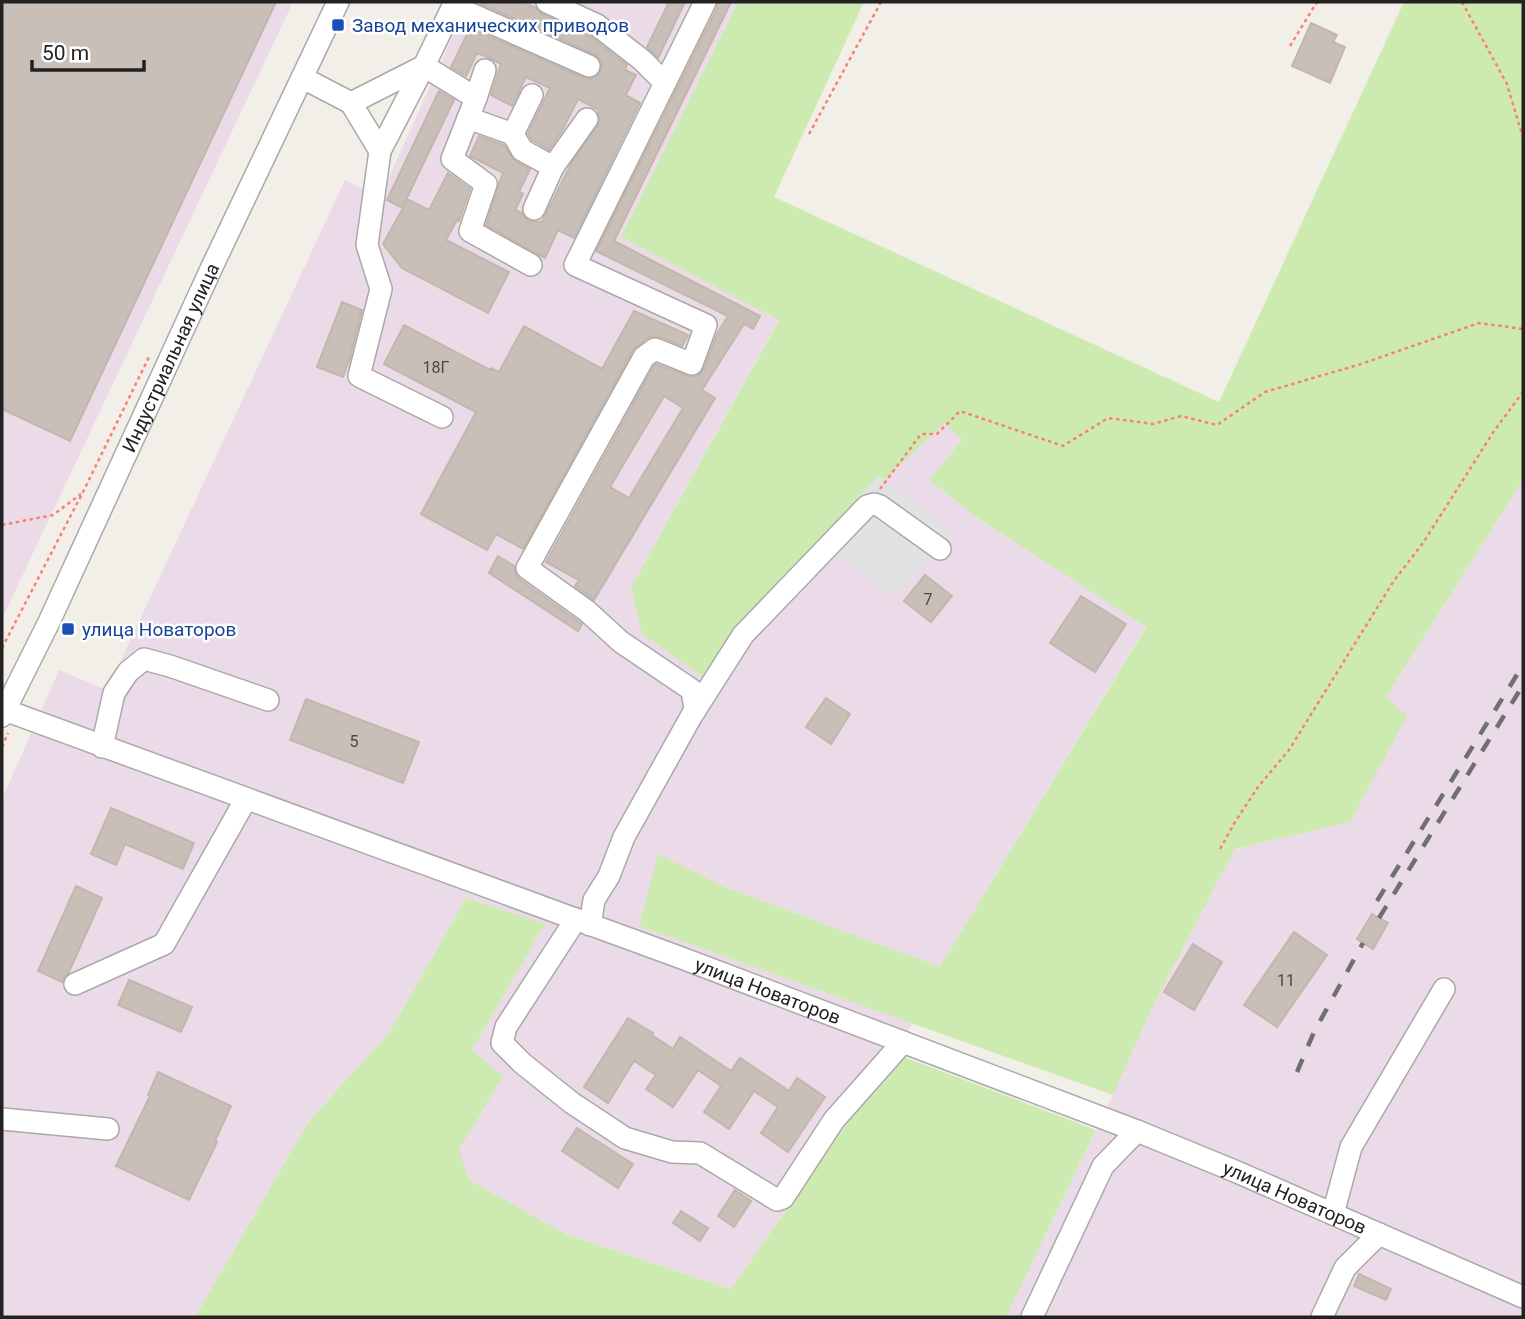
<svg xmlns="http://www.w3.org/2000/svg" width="1525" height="1319" font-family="Roboto,sans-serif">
<rect width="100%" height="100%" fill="#f2efe9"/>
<path fill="#ebdbe8" d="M2,2H293L2,619Z
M468,2H738L621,237L779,319L631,587L804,557L944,422L962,440L929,480L979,519L1146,626L940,967L723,886L659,855L640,926L912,1023L896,1054L731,1289L566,1234L469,1180L458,1150L503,1076L472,1050L544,925L466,898L389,1033L309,1121L195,1317H2V799L59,670L107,690L345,180L380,197Z
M1523,480V1317H1006L1113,1095L1157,998L1235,849L1350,822L1386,697Z"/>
<path fill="#cdebb0" d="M738,2H864L774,197L1219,402L1404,2H1523V480L1386,697L1407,716L1350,822L1235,849L1157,998L1113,1095L639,926L658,854L723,886L940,967L1146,627L979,519L929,480L962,440L944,423L805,557L707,680L642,634L631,587L779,320L621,237Z
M466,898L545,924L472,1050L503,1076L459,1150L469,1180L566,1234L731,1289L896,1054L1096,1130L1006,1317H195L309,1121L389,1033Z"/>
<path fill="#e2e2e2" d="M878,475L953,530L896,597L818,543Z"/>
<path fill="#c7bfb8" stroke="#c4b6ab" stroke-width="2" fill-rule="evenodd" d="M2,2H276L70,441L2,409Z
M482,2H523L536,8L542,14L590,36L627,65L625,70L636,75L626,95L640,103L574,238L558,230L545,258L486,225L498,188L499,183L503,173L470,156L479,136L504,145L515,161L530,169L519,192L523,194L515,210L522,213L528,221L542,222L572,162L598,126L600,120L598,112L599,110L578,99L562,131L549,150L532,140L528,134L550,88L526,77L512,106L491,95L501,64L490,58L477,53L466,76L451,67L470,28L584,78L591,79L597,76L601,71L602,64L599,58L594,54L481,4Z
M669,2H685L658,58L647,47Z
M718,2H731L614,241L760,316L753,329L744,324L702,390L715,398L594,600L575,586L579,580L546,562L654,366L657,364L688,376L695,377L700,374L704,368L717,334L728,316L596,251L717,8ZM664,396L683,408L629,498L610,487Z
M1311,23L1337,35L1333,42L1345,47L1330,83L1292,66Z
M439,91L454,100L403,206L407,199L429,210L448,173L470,189L459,221L457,220L446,240L509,272L488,313L402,268L383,244L403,208L387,200Z
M342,302L362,310L350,358L343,377L317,367Z
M634,311L688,335V336L682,346L660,337L653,336L647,338L633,350L523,549L496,534L487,550L421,514L476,412L384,364L404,325L490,370L491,368L499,372L524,326L602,369Z
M498,556L514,566L515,573L519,579L582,624L578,631L489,573Z
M925,575L952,596L931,622L904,601Z
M1081,596L1126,624L1095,672L1050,643Z
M826,698L850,714L831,744L806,727Z
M306,699L419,742L403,783L290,740Z
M111,808L194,843L183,869L125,844L116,865L91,854Z
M76,886L102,898L69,972L65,976L62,982L38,971Z
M1372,914L1388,923L1373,949L1357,939Z
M1294,932L1327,955L1277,1027L1244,1005Z
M1193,944L1222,962L1194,1010L1164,992Z
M129,980L192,1007L181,1032L118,1005Z
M628,1018L653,1033L652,1035L673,1049L680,1037L731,1071L740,1058L789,1091L797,1078L825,1097L788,1152L761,1133L778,1107L754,1091L729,1129L704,1112L721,1086L698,1070L673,1107L646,1089L656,1075L634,1061L608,1103L584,1087Z
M158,1072L231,1106L215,1141L217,1142L189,1200L116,1166L150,1096L148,1095Z
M577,1128L633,1164L618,1188L562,1151Z
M735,1190L751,1201L734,1227L718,1216Z
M681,1211L708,1228L700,1241L673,1223Z
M1359,1274L1391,1289L1386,1300L1354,1286Z"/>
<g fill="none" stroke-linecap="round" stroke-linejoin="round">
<g stroke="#a9a9a9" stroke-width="24">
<g id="minor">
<path d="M547,2L597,25L642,60L665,83L575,265L706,325L692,364L655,349L644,357L527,568L587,611L621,642L692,690L695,710"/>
<path d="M453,6L589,66"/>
<path d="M303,78L351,103L424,66L453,6V2"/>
<path d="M665,83L705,2"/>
<path d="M476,98L485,70"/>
<path d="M351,103L380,151L367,245L381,289L359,376L442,417"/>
<path d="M468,118L513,134L522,150L553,167L587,119"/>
<path d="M513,134L532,95"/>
<path d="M380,151L424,66L476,98L452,159L486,184L470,231L531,265"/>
<path d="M534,209L553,167"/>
<path id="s1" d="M2,709L679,957L1137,1131L1237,1172L1523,1297"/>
<path id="s2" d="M2,716L49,622L211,269L338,2"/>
<path d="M102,747L114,693L128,672L144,659L170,666L268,700"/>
<path d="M576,919L506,1027L502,1043L522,1063L572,1103L625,1138L672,1152L700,1153L777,1200L783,1198L834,1120L903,1042"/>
<path d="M590,925L594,900L609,876L624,837L692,715L743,635L867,506L874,504L880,506L940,549"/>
<path d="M75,984L164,944L246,799"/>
<path d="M2,1119L108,1129"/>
<path d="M1333,1214L1351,1147L1444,989"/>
<path d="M1032,1317L1103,1166L1137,1131"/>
<path d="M1322,1317L1345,1268L1379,1234"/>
</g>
</g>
<path stroke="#fa8072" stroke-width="2.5" stroke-dasharray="3.5 3.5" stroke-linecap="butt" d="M1462,2L1507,84L1523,138
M1290,46L1317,2
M809,134L881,2
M880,489L921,434H937L960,411L1063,446L1108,418L1153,424L1181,416L1217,425L1265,392L1361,364L1479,323L1523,329
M2,525L53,515L81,494
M2,648L83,492L149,357
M2,747L8,733
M1220,849L1235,822L1258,787L1289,750L1393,582L1423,543L1494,431L1523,392"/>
<use href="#minor" stroke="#fff" stroke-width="21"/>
<path stroke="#707070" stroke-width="4.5" stroke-dasharray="14 14" stroke-linecap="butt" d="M1377,901L1523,665
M1379,918L1523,685
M1297,1072L1314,1032L1363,943"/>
</g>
<g fill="#1a4fb4" stroke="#fff" stroke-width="2.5">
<rect x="331" y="18" width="14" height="14" rx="3.5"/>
<rect x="61" y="622" width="14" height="14" rx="3.5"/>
</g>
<g text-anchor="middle" stroke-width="5" stroke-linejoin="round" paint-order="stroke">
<g font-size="16" fill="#4b4948">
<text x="436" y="373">18Г</text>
<text x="928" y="605">7</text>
<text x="354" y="747">5</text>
<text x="1286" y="986">11</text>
</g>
<g font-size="19" fill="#164399" stroke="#fff" text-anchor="start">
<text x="352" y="32">Завод механических приводов</text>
<text x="82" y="636">улица Новаторов</text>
</g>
<g font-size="19" fill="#222" stroke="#fff">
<text dy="7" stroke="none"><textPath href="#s2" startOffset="396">Индустриальная улица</textPath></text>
<text dy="7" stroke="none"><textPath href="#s1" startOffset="816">улица Новаторов</textPath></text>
<text dy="7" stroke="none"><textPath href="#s1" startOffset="1382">улица Новаторов</textPath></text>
</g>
</g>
<rect width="1525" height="1319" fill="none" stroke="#222222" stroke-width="7"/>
<path d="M32 60v10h112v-10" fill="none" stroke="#222222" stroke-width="3.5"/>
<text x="42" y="60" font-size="21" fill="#222222" stroke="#ffffff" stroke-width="5" paint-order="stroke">50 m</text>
</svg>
